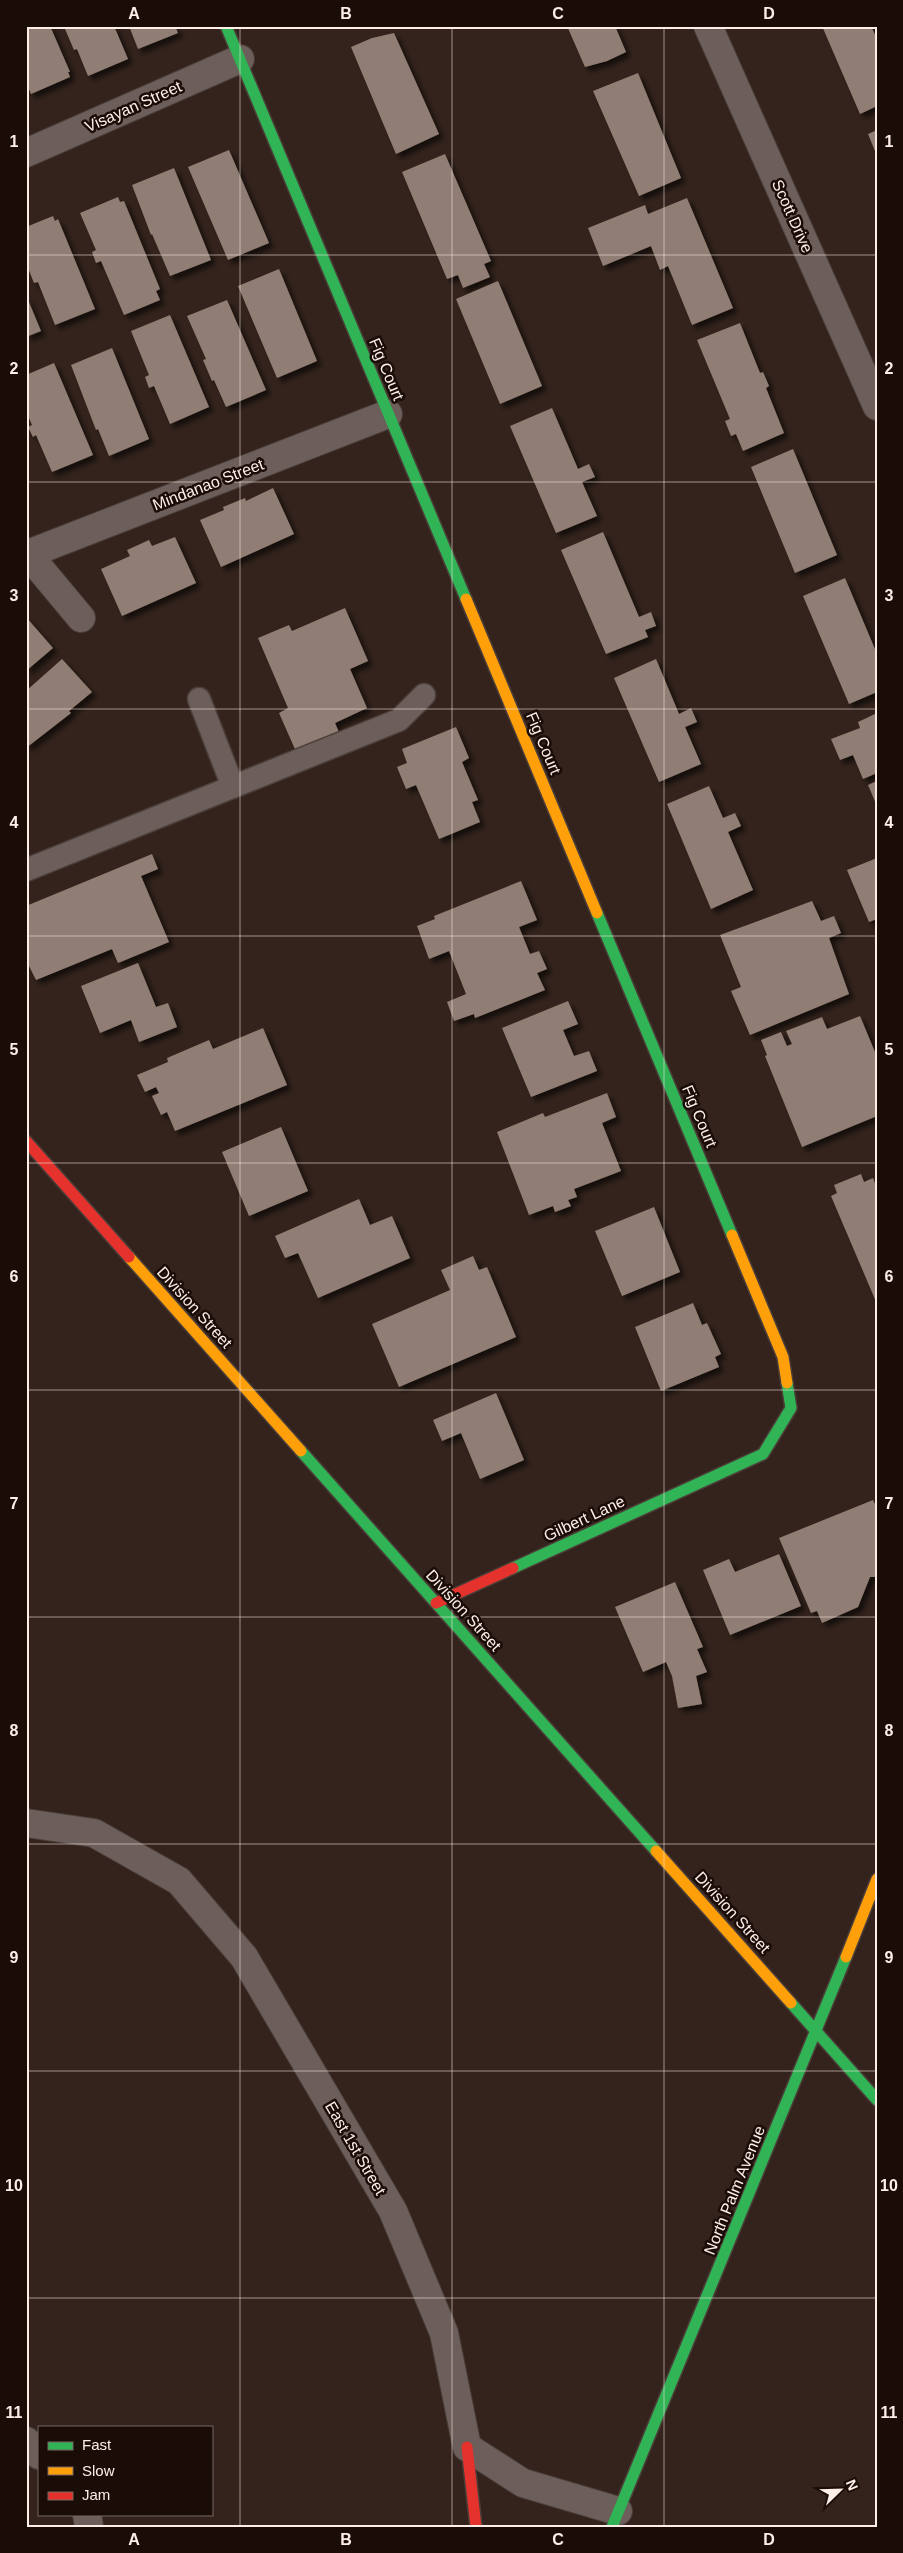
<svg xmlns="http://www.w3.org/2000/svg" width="903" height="2553" font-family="Arial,sans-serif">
<defs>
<filter id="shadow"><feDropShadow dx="4.5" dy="4.5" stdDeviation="2.5" flood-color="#0009"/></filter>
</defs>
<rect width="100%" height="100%" fill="#33231c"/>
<path fill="#907d73" filter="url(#shadow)" d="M26,26H50L70,72H68L70,77L31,94L26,82Z
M67,26H114L128,59L88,76L77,49L74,50L65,29Z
M129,26H175L178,33L138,49Z
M567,26H615L626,52L607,61L585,67Z
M822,26H871L877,39V106L860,114Z
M394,33L439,134L396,154L351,47L372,38Z
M638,73L681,178L639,196L593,91Z
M877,130V156L868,134Z
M229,150L269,243L228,260L188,167Z
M445,154L491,261L484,264L490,277L463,288L458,275L447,279L402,172Z
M174,168L211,260L170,276L152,234L151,235L132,185Z
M118,197L120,202L124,201L160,289L156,291L160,300L124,315L101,261L96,263L92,252L96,250L80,213Z
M687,198L733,308L692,325L668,266L660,270L651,246L603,266L588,228L645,205L648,214Z
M53,216L55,221L58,219L95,309L55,325L38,282L34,283L26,263V227Z
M279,269L317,361L277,378L238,286Z
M498,281L542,386L500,404L456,299Z
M26,295L41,331L26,337Z
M227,300L266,390L226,407L214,380L212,381L203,360L206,359L187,316Z
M170,315L209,407L170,424L154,386L149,388L145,377L149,375L131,331Z
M740,323L760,373L763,372L769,386L766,388L784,433L743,451L736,434L731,436L725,421L730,419L697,340Z
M112,348L149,439L109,456L98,429L96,430L71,365Z
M54,363L93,455L52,472L36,435L33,437L28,427L32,425L26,411V375Z
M552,408L578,469L589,464L595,477L582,482L597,516L556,533L510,426Z
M793,449L837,555L795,573L751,467Z
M273,488L294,534L221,567L200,520L224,510L223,507L245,498L246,501Z
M603,532L639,617L651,612L656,626L645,630L648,637L606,654L561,550Z
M175,537L196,583L122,616L101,569L130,556L127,550L149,540L152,546Z
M845,578L877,654V692L849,704L803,596Z
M345,608L368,661L350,669L367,708L335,723L341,737L298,756L279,713L288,708L258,638L289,625L292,631Z
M26,617L53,648L26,671Z
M62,659L92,692L69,711L71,713L26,748V691Z
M656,659L679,714L691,708L697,722L685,727L701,764L659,782L614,678Z
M877,713V773L863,779L853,755L840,760L831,739L860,728L858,722Z
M456,727L469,758L462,762L478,800L472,802L480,822L439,839L416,785L406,789L397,767L407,763L402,749Z
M877,781V806L868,785Z
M709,786L723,818L735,813L741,826L728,832L753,890L711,909L667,804Z
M152,854L158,869L141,876L169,942L118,963L112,949L36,980L26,960V906Z
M877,858V919L869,922L847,870Z
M521,881L537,920L519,927L530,954L539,951L547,969L537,973L545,990L475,1018L474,1014L454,1021L447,1002L466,994L449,951L429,959L417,926L435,919L434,916Z
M812,901L821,921L834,916L841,933L829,938L849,994L750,1035L731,991L741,987L720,935Z
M138,963L156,1007L168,1003L177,1027L139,1042L131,1020L100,1033L81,986Z
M568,1001L578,1024L563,1030L574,1056L589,1051L597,1071L531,1097L502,1028Z
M860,1016L877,1057V1116L802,1147L765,1056L767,1055L761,1040L781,1032L787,1046L792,1044L786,1031L822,1017L827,1029Z
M263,1028L287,1085L175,1131L167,1112L161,1115L152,1096L159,1093L156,1087L145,1092L137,1075L168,1062L167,1058L209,1040L213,1049Z
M607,1093L616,1117L602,1123L621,1171L574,1189L577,1197L568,1200L571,1206L555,1212L553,1206L529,1215L497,1132L543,1113L545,1117Z
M281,1127L308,1191L249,1216L222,1152Z
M861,1174L864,1182L873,1178L877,1188V1304L831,1196L837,1193L834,1185Z
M359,1199L370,1225L392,1216L410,1258L318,1298L298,1253L285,1258L275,1236Z
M654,1207L680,1272L622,1296L595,1231Z
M473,1256L479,1270L487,1267L516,1337L399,1387L372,1324L450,1290L441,1270Z
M693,1303L702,1325L707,1323L721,1354L715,1357L719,1367L661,1391L635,1327Z
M496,1393L524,1460L480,1479L461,1433L442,1441L433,1420Z
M873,1500L877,1508L875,1577H870L858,1607L822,1623L817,1611L811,1613L779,1538Z
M779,1554L801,1606L730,1635L703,1570L729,1559L735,1572Z
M675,1582L703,1647L697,1649L707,1672L696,1676L702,1704L678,1708L672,1676L666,1662L643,1672L615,1607Z"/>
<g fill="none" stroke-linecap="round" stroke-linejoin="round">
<g stroke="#4b3e39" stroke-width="25">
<path id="lane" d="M199,699L233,787
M26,870L399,720L424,695"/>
</g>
<g stroke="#4b3e39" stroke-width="30">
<path id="street" d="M708,26L877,406
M26,153L240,59
M26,552L81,618
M28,554L388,414
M26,1823L94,1833L179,1881L244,1957L393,2211L444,2333L467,2447L523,2483L618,2511
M26,2441L39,2455
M87,2514L89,2527"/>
</g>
<g stroke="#4b3e39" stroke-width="14">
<path id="fast" d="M226,26L466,599
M597,913L732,1235
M301,1451L656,1851
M513,1568L763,1454L791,1408L787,1383
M791,2003L877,2100
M612,2527L846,1957"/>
</g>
<g stroke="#4b3e39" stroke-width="14">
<path id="slow" d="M466,599L597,913
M732,1235L783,1357L787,1383
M129,1257L301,1451
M656,1851L791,2003
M846,1957L877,1879"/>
</g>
<g stroke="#4b3e39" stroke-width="14">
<path id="jam" d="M26,1141L129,1257
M436,1603L513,1568
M467,2447L476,2527"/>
</g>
<use href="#lane" stroke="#6c5f5b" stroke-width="22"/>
<use href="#street" stroke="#6c5f5b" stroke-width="28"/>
<use href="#fast" stroke="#30b455" stroke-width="11"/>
<use href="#slow" stroke="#ff9f0a" stroke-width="11"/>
<use href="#jam" stroke="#e5322d" stroke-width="11"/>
</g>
<path fill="none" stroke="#feeee7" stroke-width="1" stroke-opacity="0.55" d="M240,26V2527M452,26V2527M664,26V2527M26,255H877M26,482H877M26,709H877M26,936H877M26,1163H877M26,1390H877M26,1617H877M26,1844H877M26,2071H877M26,2298H877"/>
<g text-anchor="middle" stroke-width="5" stroke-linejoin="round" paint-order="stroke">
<g font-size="16" fill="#feeee7" stroke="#1a0d08">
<text transform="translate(133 106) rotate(-24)" y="6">Visayan Street</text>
<text transform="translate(793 216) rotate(66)" y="6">Scott Drive</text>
<text transform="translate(387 369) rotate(67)" y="6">Fig Court</text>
<text transform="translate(208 484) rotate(-21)" y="6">Mindanao Street</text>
<text transform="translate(544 743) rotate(67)" y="6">Fig Court</text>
<text transform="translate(700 1116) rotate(67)" y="6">Fig Court</text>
<text transform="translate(195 1307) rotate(48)" y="6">Division Street</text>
<text transform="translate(584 1518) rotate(-25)" y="6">Gilbert Lane</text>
<text transform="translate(464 1610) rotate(48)" y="6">Division Street</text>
<text transform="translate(733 1912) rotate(48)" y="6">Division Street</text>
<text transform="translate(356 2148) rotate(60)" y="6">East 1st Street</text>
<text transform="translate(734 2190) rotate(-68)" y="6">North Palm Avenue</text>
</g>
</g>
<rect width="903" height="2553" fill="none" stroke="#1a0d08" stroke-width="55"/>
<rect x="38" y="2426" width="175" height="90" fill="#1a0d08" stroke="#756761"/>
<rect x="48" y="2442" width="25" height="8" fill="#30b455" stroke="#756761"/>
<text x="82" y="2450" font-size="15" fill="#feeee7">Fast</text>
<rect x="48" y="2467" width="25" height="8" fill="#ff9f0a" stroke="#756761"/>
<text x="82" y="2476" font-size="15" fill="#feeee7">Slow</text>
<rect x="48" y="2492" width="25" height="8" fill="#e5322d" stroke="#756761"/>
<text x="82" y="2500" font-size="15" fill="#feeee7">Jam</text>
<g transform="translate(840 2490) rotate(67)" stroke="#1a0d08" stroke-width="4" paint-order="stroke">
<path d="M0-4L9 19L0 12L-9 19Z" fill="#feeee7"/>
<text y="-8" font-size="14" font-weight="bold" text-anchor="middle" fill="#feeee7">N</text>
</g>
<rect x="28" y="28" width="848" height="2498" fill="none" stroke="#feeee7" stroke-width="2"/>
<g font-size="16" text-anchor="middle" font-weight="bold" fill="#feeee7">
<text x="134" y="19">A</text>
<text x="346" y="19">B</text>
<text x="558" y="19">C</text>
<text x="769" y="19">D</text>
<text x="14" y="147">1</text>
<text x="889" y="147">1</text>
<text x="14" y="374">2</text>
<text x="889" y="374">2</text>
<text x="14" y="601">3</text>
<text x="889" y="601">3</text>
<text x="14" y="828">4</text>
<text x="889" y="828">4</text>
<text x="14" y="1055">5</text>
<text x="889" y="1055">5</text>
<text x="14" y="1282">6</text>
<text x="889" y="1282">6</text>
<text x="14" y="1509">7</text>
<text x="889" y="1509">7</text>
<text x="14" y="1736">8</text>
<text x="889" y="1736">8</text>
<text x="14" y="1963">9</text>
<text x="889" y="1963">9</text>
<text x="14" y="2191">10</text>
<text x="889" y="2191">10</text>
<text x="14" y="2418">11</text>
<text x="889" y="2418">11</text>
<text x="134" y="2545">A</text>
<text x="346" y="2545">B</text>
<text x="558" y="2545">C</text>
<text x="769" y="2545">D</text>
</g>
</svg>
